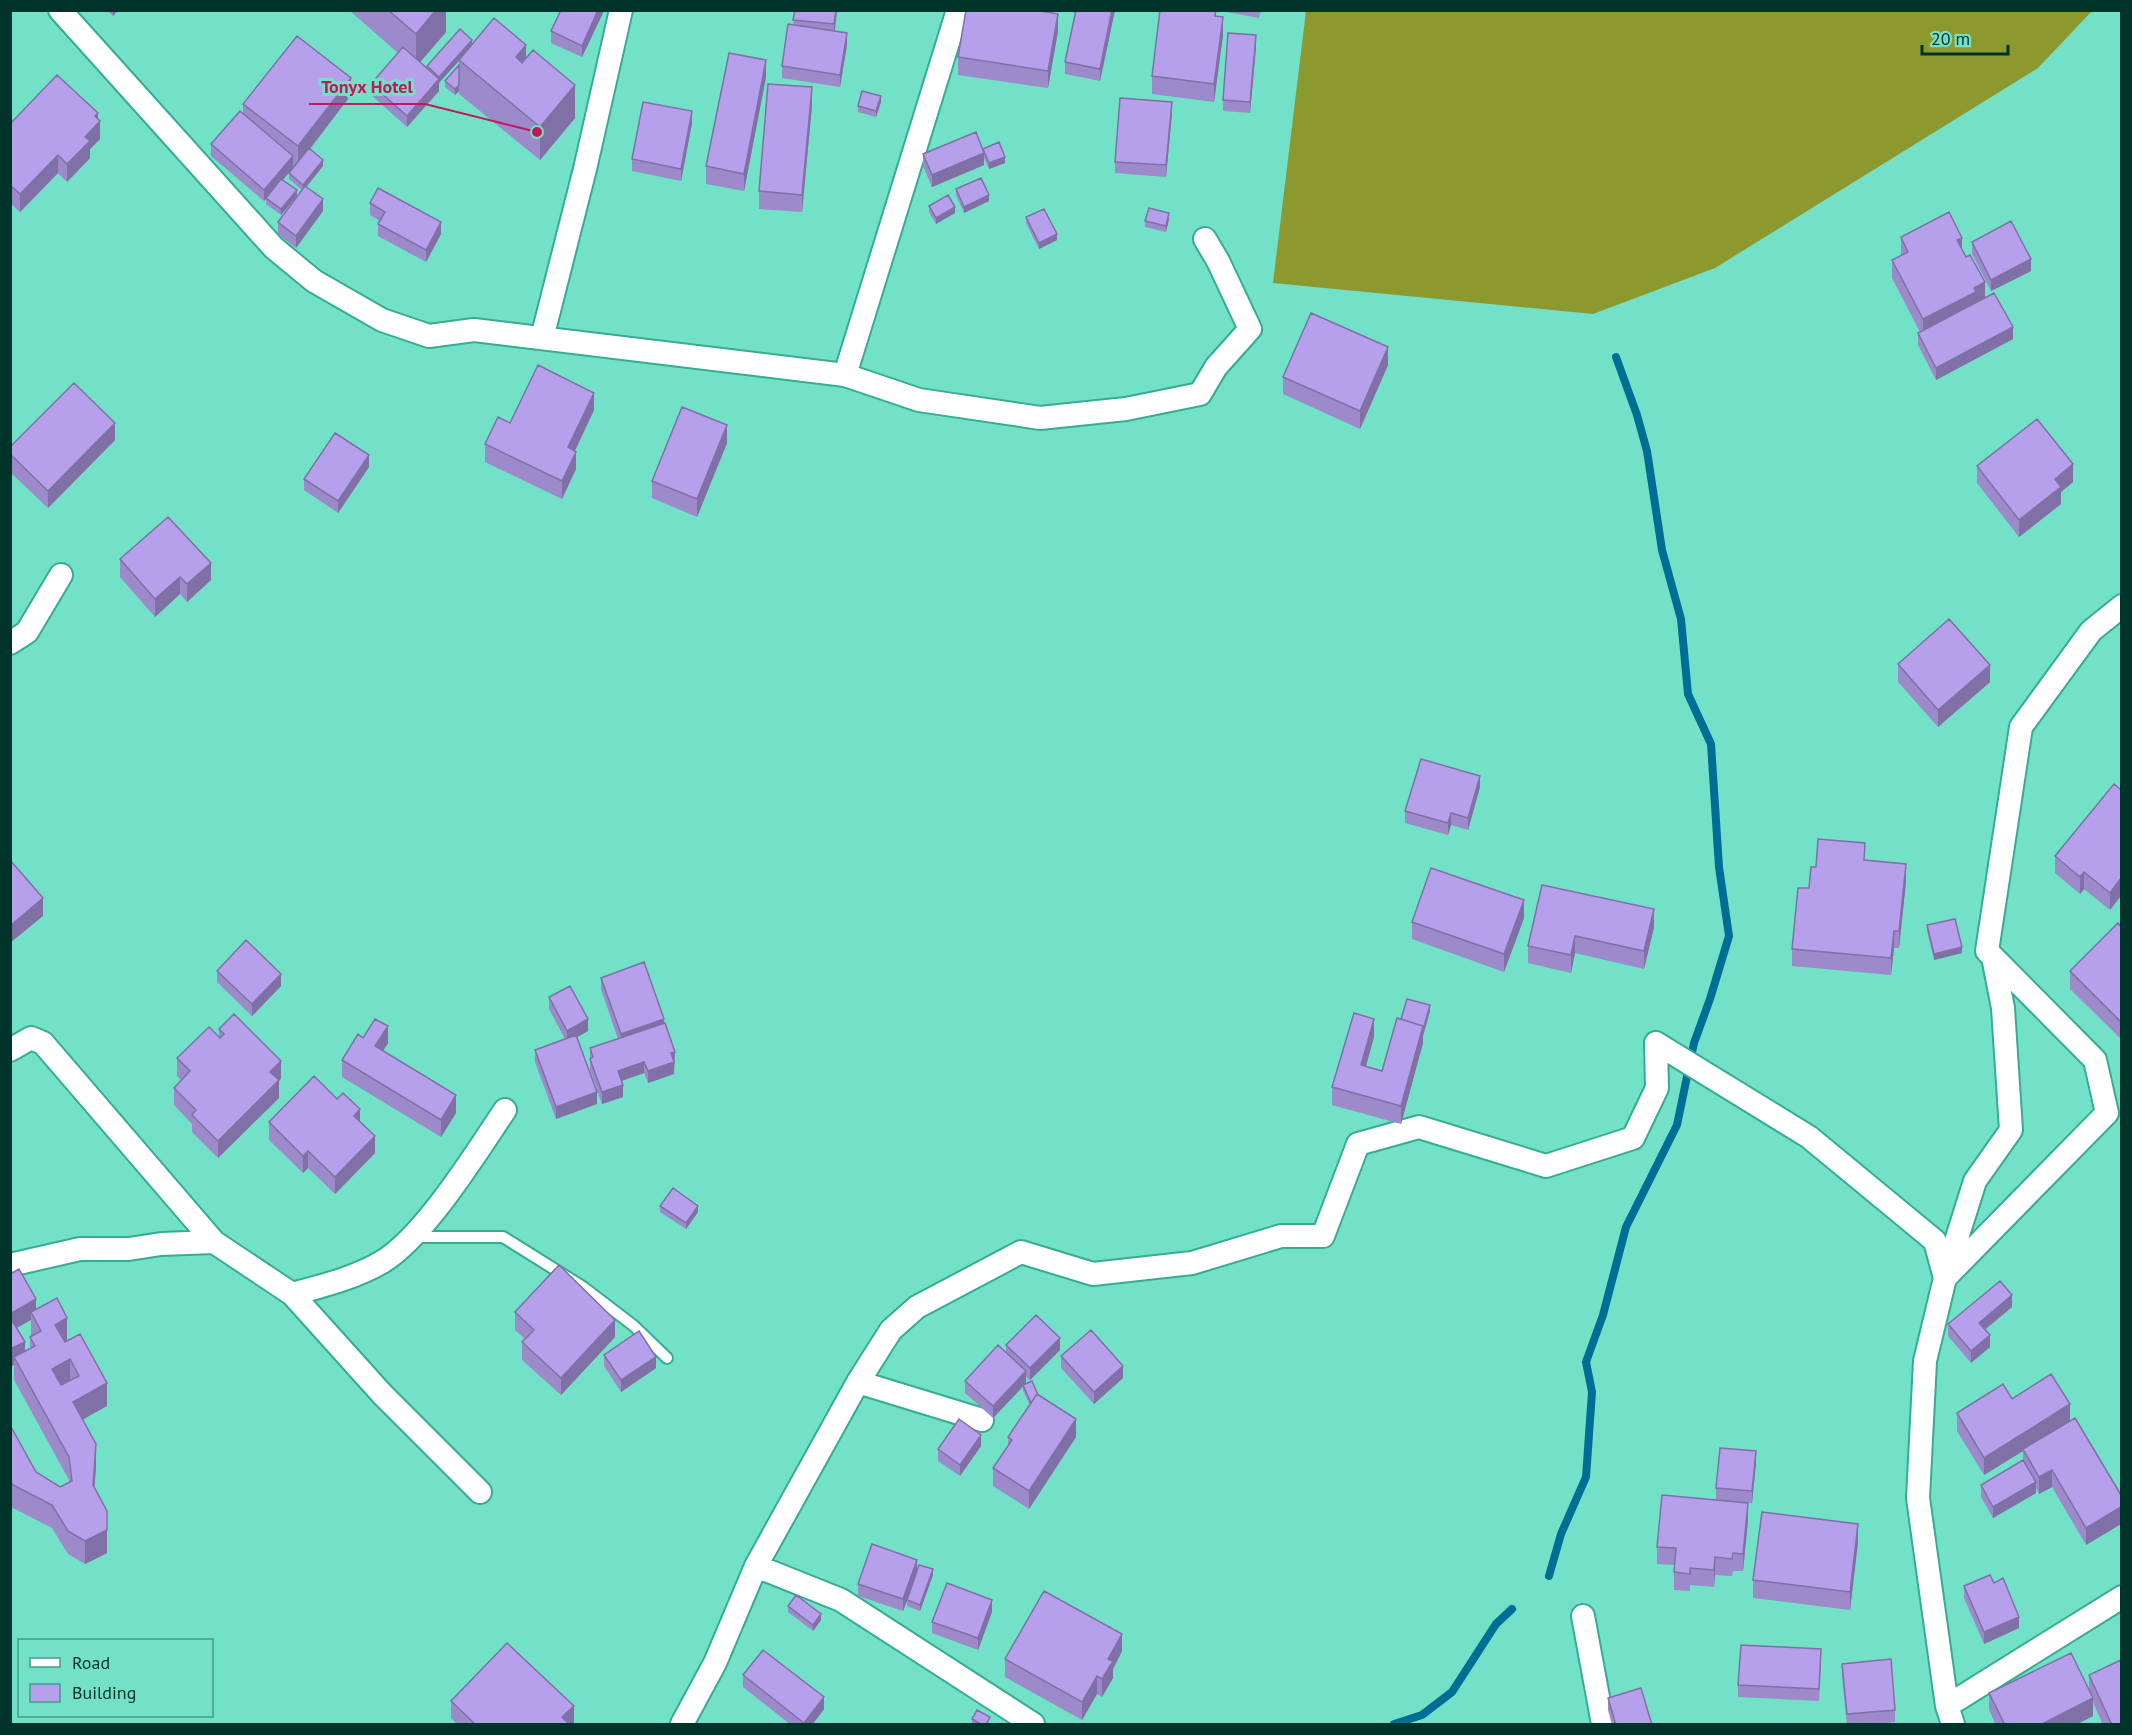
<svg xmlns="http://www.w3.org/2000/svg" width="2132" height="1735" font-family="'PT Sans',sans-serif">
<rect width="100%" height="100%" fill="#72e1c8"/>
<path fill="#8b992e" d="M1306,11V10L2092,11L2038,68L1715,268L1593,314L1273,283Z"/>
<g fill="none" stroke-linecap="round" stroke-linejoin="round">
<path stroke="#006e94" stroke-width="8" d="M1549,1576L1561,1534L1586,1477L1592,1392L1586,1362L1603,1315L1626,1227L1677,1125L1694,1043L1710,999L1729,936L1719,867L1711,744L1688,694L1681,619L1662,550L1647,451L1637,415L1616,357
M1394,1724L1422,1715L1452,1692L1496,1624L1512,1609"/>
<g stroke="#36ac94" stroke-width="14">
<path id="service" d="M414,1237H503L583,1287L634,1326L667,1358"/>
</g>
<g stroke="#36ac94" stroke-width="26">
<path id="minor" d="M60,10L274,248L314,281L382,320L429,336L474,330L845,375L958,10
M542,338L585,169L621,10
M845,375L919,400L1040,418L1126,409L1200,394L1216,367L1250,329L1218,261L1205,239
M10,643L27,632L61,575
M1656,1043L1809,1137L1935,1241L1945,1278
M10,1050L31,1038L43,1043L214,1242
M10,1265L80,1249H129L161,1244L214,1242L292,1294C322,1286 355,1278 382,1262C425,1236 476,1153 505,1110
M1945,1276L1975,1181L2011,1130L2003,1008L1993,957
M292,1294L382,1394L480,1492
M858,1382L982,1420
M756,1566L841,1600L1033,1724
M1583,1616L1603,1724
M1947,1706L2122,1597
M682,1724L715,1663L756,1566L858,1382L891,1330L917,1307L1021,1252L1093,1274L1192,1263L1281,1236H1323L1358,1144L1419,1127L1546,1166L1633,1138L1657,1088L1656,1043
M1953,1724L1947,1706L1918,1498L1925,1361L1945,1278L2107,1113L2095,1060L1987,951L2021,727L2091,631L2122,606"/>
</g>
<use href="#service" stroke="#fff" stroke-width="10"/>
<use href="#minor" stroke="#fff" stroke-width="22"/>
</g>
<path fill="#9d8acb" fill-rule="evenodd" d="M107,10H118L113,16Z
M349,10H446V32L420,62L427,69V66L472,44L526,58L575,118L540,160L459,94V91L455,95L445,87V81L459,65V61L439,82V91L407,127L371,95V84L398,53Z
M561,10H604L582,57L551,43V31Z
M795,10H837L835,31L847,45L840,87L782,78V66L793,25Z
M1062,10H1115L1100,81L1065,74V62L1076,13Z
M1227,10H1261L1259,18L1227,12Z
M1216,16L1223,35L1214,102L1152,94V76Z
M1058,31L1048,88L958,75V57Z
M1256,47L1250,113L1223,111V100Z
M766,77L744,191L706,184V166Z
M351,95L310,149L323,166L306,187L323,211L296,248L278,234V222L302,190L289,179V173L283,180L297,196L281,215L266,204V199L264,201L211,156V144L243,113V104Z
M881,102L876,117L858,112V106Z
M812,105L802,212L759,209V191Z
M1172,113L1166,177L1115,173V162Z
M98,119L100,139L90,149V158L67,182L58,173L20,212L10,203V124Z
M692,123L681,181L632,171V159Z
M983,150L1005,163L989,169L984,158V165L932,187L923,166V154Z
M956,189L989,201L964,213L956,195Z
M370,203L441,234L426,262L378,236V224L380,221L370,215Z
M929,206L955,213L936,224L929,212Z
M1026,217L1057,240L1039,249L1026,223Z
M1169,219L1166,232L1145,227V221Z
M1901,237L1962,250L1985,298L2013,339L1936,380L1918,345V333L1920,332L1892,278V260L1901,256Z
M1972,242L2031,271L1991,291L1972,254Z
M1388,365L1360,429L1283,394V377Z
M594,410L575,451L576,469L562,499L485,462V444L510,423Z
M115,440L48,508L10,472V447Z
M727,443L697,517L652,498V481Z
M1977,466L2073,482L2061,492V504L2019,537L1977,483Z
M369,467L338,513L304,490V479Z
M120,559L211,580L187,602L180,594L155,617L120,577Z
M1898,664L1990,682L1938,727L1898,682Z
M2114,784L2110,910L2084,889L2080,894L2055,873V856Z
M1480,787L1468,830L1451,825L1448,835L1405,823V811Z
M1865,861L1906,882L1899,948H1894L1891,975L1792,966V949L1816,867Z
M1542,885L1654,927L1644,969L1575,953L1571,973L1528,963V946Z
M1524,918L1504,972L1412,939V922Z
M1927,925L1962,953L1934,960L1927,931Z
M2121,927V1039L2070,989V971Z
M217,971L281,986L252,1016L217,982Z
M601,978L664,1023L675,1064H674V1074L648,1083L644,1073L622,1081L623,1097L602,1104L590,1070V1048L618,1039L601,989Z
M549,997L588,1031L577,1037L597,1104L556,1119L535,1062V1050L565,1039L549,1009Z
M1430,1011L1423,1036V1043L1401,1124L1332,1105V1087L1374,1037L1366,1067L1382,1071L1401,1019Z
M219,1029L281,1079L279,1080V1098L218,1158L192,1132V1124L174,1105V1088L181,1080L177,1076V1058L219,1037Z
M363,1038L388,1043L383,1051L456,1113L441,1137L342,1077V1060Z
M360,1121L375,1153L335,1194L308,1168L303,1173L269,1140V1122Z
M660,1206L698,1212L686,1229L660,1212Z
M10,1274L36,1309L67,1341L107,1406L82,1419L96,1467L94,1488L107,1553L85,1564L68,1554L52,1528L13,1508L10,1504V1425L36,1472L60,1487L69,1482V1480L14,1380V1365L10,1367ZM31,1320V1336L30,1337V1348L25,1351L17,1328Z
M2012,1307L1985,1330L1990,1347L1971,1363L1948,1336V1324Z
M515,1312L615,1337L561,1395L522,1360V1342L525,1339L515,1330Z
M1006,1345L1060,1350L1030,1380L1026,1377V1383L1038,1395L1076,1437L1029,1509L993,1486V1468L1008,1445V1437L1030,1405L1023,1391V1387L993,1418L965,1393V1381L1006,1353Z
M604,1355L656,1368L621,1392L604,1366Z
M1061,1356L1123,1378L1094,1404L1061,1368Z
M2012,1399L2070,1421L2121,1495V1524L2086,1545L2052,1487L2039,1494L2036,1488V1493L1993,1518L1981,1497V1485L2023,1460V1451L1984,1475L1957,1431V1413Z
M981,1446L960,1476L938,1461V1449Z
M1756,1463L1752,1503H1748V1520L1743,1571H1733L1732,1576L1715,1575L1714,1587L1690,1585V1591L1674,1590V1565L1657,1564V1547L1716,1499V1488Z
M1858,1542L1850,1610L1753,1598V1580Z
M933,1575L920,1611L907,1606V1602L903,1611L858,1596V1584Z
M1994,1583L2019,1628L1984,1644L1964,1598V1586Z
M788,1606L821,1620L813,1631L788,1612Z
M992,1612L978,1650L932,1633V1622Z
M1122,1651L1113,1669V1678L1102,1697L1097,1694L1082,1720L1005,1677V1659Z
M1821,1661L1819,1701L1738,1697V1685Z
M1842,1664L1895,1710V1722L1865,1725H1847L1842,1676Z
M743,1675L824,1709L812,1725H791L743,1687Z
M2089,1675L2121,1725H2103L2093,1702V1716L2075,1725H1996L1989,1710V1693L2089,1689Z
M1608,1698L1652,1725H1612L1608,1710Z
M451,1701L574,1724L458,1725L451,1718Z
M972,1719L990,1723L989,1725H972Z"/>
<path fill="#7f70a5" d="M113,10H118L113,16Z
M436,10H446V32L416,67V34Z
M598,10H603V13L582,57V46Z
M836,10H837L834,36V24Z
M1112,10H1115L1100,81V69Z
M1058,14V31L1048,88V71Z
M1223,17V35L1214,102V84Z
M847,33V45L840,87V75Z
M1256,35V47L1250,113V102Z
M472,40V46L439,83V77Z
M526,45V78L516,57Z
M766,60V77L744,191V174Z
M351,78V95L298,164V146Z
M439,79V91L407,127V116Z
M459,85V91L455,95V89Z
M575,85V118L540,160V127Z
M812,87V105L802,212V195Z
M881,96V102L876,117V111Z
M1172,102V113L1166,177V165Z
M692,111V123L681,181V169Z
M98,113V124L100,121V139L90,149V158L67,182V164L85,137L95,116Z
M984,153V165L932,187V175Z
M58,155V173L20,212V194Z
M293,156V168L264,201V190Z
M1005,157V163L989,169V163Z
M323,160V166L303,191V185Z
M297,190V196L281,215V209Z
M989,195V201L964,213V207Z
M323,199V211L296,248V236Z
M955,207V213L936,224V218Z
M1169,213V219L1166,232V226Z
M441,222V234L426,262V250Z
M1057,234V240L1039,249V243Z
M1962,238V255L1957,240Z
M2031,259V271L1991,291V280Z
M1985,282V300L1923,337V319L1974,288Z
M2013,327V339L1936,380V368Z
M1388,347V365L1360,429V411Z
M594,393V410L568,465V447Z
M115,423V440L48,508V491Z
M727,425V443L697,517V499Z
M576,452V469L562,499V481Z
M369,455V467L338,513V501Z
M2073,464V482L2061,492V504L2019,537V520L2055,479Z
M211,563V580L187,602V584Z
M180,577V594L155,617V599Z
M1990,665V682L1938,727V710Z
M1480,776V787L1468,830V818Z
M1451,813V825L1448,835V823Z
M1906,864V882L1899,948V931Z
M2084,872V889L2080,894V877Z
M2121,878V896L2110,910V893Z
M43,898V916L10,943V926Z
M1524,900V918L1504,972V954Z
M1654,909V927L1644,969V951Z
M1894,931V948L1891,975V958Z
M1575,936V953L1571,973V955Z
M1962,947V953L1934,960V954Z
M281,974V986L252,1016V1004Z
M1430,1005V1011L1423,1036V1043L1401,1124V1106L1423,1026Z
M588,1019V1031L567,1043V1031Z
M664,1019V1030L621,1046V1034Z
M1374,1019V1037L1361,1083V1065Z
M388,1026V1043L375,1063V1046Z
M675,1052L674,1074L648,1083V1071L671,1053Z
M281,1061V1079L277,1082L279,1080V1098L218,1158V1141L270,1072Z
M644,1062V1073L618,1082V1071Z
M623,1085V1097L602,1104V1092Z
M597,1092V1104L556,1119V1107Z
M456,1095V1113L441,1137V1120Z
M360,1109V1127L354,1116Z
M375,1136V1153L335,1194V1177Z
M308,1151V1168L303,1173V1156Z
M698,1206V1212L686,1229V1223Z
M2012,1295V1307L1979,1334V1323Z
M36,1299V1317L31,1312V1320L10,1331V1314Z
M67,1318V1341L55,1348V1325Z
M615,1320V1337L561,1395V1378Z
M1990,1335V1347L1971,1363V1351Z
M1060,1338V1350L1030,1380V1368Z
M25,1342V1359L14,1357V1365L10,1367V1349Z
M656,1357V1368L621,1392V1380Z
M70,1359V1382L52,1392V1369Z
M1123,1366V1378L1094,1404V1392Z
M1026,1371V1383L993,1418V1406Z
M12,1373V1390L10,1391V1374Z
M107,1383V1406L73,1425V1402Z
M2070,1404V1422L2023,1449V1451L1984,1475V1458Z
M1076,1419V1437L1029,1509V1491Z
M981,1435V1446L960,1476V1465Z
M96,1444V1467L93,1508V1485Z
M1756,1451V1463L1752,1503V1491Z
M2052,1470V1487L2039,1494V1477Z
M2036,1482V1493L1993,1518V1507Z
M1748,1503V1520L1743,1571V1554Z
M2121,1507V1524L2086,1545V1528Z
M107,1511V1553L85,1564V1541Z
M1858,1524V1542L1850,1610V1592Z
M1715,1557V1575L1714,1587V1570Z
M917,1560V1571L903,1611V1599Z
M933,1569V1575L920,1611V1605Z
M992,1600V1612L978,1650V1638Z
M821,1614V1620L813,1631V1625Z
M2019,1617V1628L1984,1644V1632Z
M1122,1634V1651L1113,1669V1678L1102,1697V1679L1108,1659Z
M1097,1676V1694L1082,1720V1702Z
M824,1697V1709L812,1725H804V1723Z
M2093,1698V1716L2075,1725H2040Z
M574,1706V1724L562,1725V1717Z"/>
<path fill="#b6a0ec" stroke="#7f70a5" stroke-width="1.5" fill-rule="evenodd" d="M388,10H436L416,34Z
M561,10H598L582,46L551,31Z
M795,10H836L834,24L793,20Z
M966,10H1035L1058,14L1048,71L958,57Z
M1076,10H1112L1100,69L1065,62Z
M1160,10H1216L1215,16L1223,17L1214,84L1152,76Z
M494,18L526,45L516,57L522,63L533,50L575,85L540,127L459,60Z
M788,24L847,33L840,75L782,66Z
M460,29L472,40L439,77L427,66Z
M1228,33L1256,35L1250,102L1223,100Z
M297,36L351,78L298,146L243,104Z
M403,47L439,79L407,116L371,84Z
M729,53L766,60L744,174L706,166Z
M459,65V85L455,89L445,81Z
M57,75L98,113L95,116L100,121L85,137L90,141L67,164L58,155L20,194L10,185V124Z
M768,84L812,87L802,195L759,191Z
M862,91L881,96L876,111L858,106Z
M1120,98L1172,102L1166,165L1115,162Z
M643,102L692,111L681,169L632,159Z
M240,111L293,156L264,190L211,144Z
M976,132L984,153L932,175L923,154Z
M999,142L1005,157L989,163L983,149Z
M309,148L323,160L303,185L289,173Z
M981,178L989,195L964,207L956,189Z
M281,179L297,190L281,209L266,198Z
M305,186L323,199L296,236L278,222Z
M378,188L441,222L426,250L378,224L385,212L370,203Z
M948,195L955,207L936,218L929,206Z
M1149,208L1169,213L1166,226L1145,221Z
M1044,209L1057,234L1039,243L1026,217Z
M1949,212L1962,238L1957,240L1966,257L1970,255L1985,282L1974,288L1976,292L1923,319L1892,260L1908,252L1901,237Z
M2011,221L2031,259L1991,280L1972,242Z
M1994,293L2013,327L1936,368L1918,333Z
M1311,313L1388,347L1360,411L1283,377Z
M538,365L594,393L568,447L576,452L562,481L485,444L498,417L510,423Z
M74,383L115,423L48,491L10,454V447Z
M682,407L727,425L697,499L652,481Z
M2037,419L2073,464L2055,479L2061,487L2019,520L1977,466Z
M335,433L369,455L338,501L304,479Z
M168,517L211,563L187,584L180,577L155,599L120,559Z
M1949,619L1990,665L1938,710L1898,664Z
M1421,759L1480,776L1468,818L1451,813L1448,823L1405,811Z
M2114,784L2121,790V878L2110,893L2084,872L2080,877L2055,856Z
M1818,839L1865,843L1864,860L1906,864L1899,931H1894L1891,958L1792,949L1798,888H1809L1811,867H1816Z
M10,860L43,898L10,926Z
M1431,868L1524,900L1504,954L1412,922Z
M1542,885L1654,909L1644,951L1575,936L1571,955L1528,946Z
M1955,919L1962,947L1934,954L1927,925Z
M2118,923L2121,927V1022L2070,971Z
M246,940L281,974L252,1004L217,971Z
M644,962L664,1019L621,1034L601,978Z
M570,986L588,1019L567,1031L549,997Z
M1407,999L1430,1005L1423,1030V1026L1401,1019Z
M1354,1013L1374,1019L1361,1065L1382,1071L1397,1018L1423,1026L1401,1106L1332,1087Z
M234,1014L281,1061L270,1072L279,1080L218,1141L192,1115L196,1110L174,1088L190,1071L177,1058L209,1027L220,1038L224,1034L219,1029Z
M375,1019L388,1026L375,1046L456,1095L441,1120L342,1060L358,1034L363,1038Z
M665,1023L675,1052L671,1053L674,1062L648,1071L644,1062L618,1071L623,1085L602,1092L590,1059L593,1057L590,1048Z
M576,1035L597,1092L556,1107L535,1050Z
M314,1076L337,1099L343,1093L360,1109L354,1116L375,1136L335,1177L308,1151L303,1156L269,1122Z
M673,1188L698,1206L686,1223L660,1206Z
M559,1265L615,1320L561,1378L522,1342L534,1330L515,1312Z
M19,1269L36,1299L10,1314V1274Z
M2000,1281L2012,1295L1979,1323L1990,1335L1971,1351L1948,1324Z
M57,1298L67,1318L55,1325L65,1342L80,1334L107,1383L73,1402L96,1444L93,1485L107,1511V1530L85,1541L68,1531L52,1505L13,1485L10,1481V1425L36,1472L60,1487L72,1481L69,1457L14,1357L35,1346L30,1337L41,1331L31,1312ZM70,1359L79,1376L61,1385L52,1369Z
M1036,1315L1060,1338L1030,1368L1006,1345Z
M10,1317L25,1342L10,1349Z
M1091,1330L1123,1366L1094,1392L1061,1356Z
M639,1331L656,1357L621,1380L604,1355Z
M998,1345L1026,1371L993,1406L965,1381Z
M2051,1374L2070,1404L1984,1458L1957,1413L2003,1384L2012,1399Z
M1032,1381L1038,1395L1037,1394L1031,1403L1023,1385Z
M1037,1394L1076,1419L1029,1491L993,1468L1012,1440L1008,1437Z
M2075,1418L2121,1495V1507L2086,1528L2052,1470L2039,1477L2023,1449Z
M959,1419L981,1435L960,1465L938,1449Z
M1720,1448L1756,1451L1752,1491L1716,1488Z
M2023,1460L2036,1482L1993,1507L1981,1485Z
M1662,1495L1748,1503L1743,1554L1733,1553L1732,1559L1715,1557L1714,1570L1690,1568V1574L1674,1572L1676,1548L1657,1547Z
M1762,1512L1858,1524L1850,1592L1753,1580Z
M872,1544L917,1560L903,1599L858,1584Z
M919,1565L933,1569L920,1605L907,1600Z
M1990,1575L1994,1583L2003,1578L2019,1617L1984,1632L1964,1586Z
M947,1583L992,1600L978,1638L932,1622Z
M1044,1591L1122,1634L1108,1659L1113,1661L1102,1679L1097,1676L1082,1702L1005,1659Z
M796,1595L821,1614L813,1625L788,1606Z
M507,1643L574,1706L562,1717L570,1725H476L451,1701Z
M1741,1645L1821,1649L1819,1689L1738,1685Z
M763,1650L824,1697L804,1723L743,1675Z
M2071,1653L2093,1698L2040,1725H2005L1989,1693Z
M1891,1659L1895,1710L1847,1714L1842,1664Z
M2121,1660V1725H2112L2089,1675Z
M1641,1688L1652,1725H1616L1608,1698Z
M977,1710L990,1717L986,1725H982L972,1719Z"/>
<path fill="none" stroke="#c2185b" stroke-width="2" d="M537 132L425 104H309"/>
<circle fill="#c2185b" stroke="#72e1c8" stroke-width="2" cx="537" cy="132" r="6"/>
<g font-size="18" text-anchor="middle" font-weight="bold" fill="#c2185b" stroke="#72e1c8" stroke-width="6" stroke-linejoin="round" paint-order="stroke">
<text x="367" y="93">Tonyx Hotel</text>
</g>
<rect width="2132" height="1735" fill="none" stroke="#00332a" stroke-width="24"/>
<rect x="18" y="1639" width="195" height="78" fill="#72e1c8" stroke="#449b89" stroke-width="1.5"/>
<rect x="30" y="1658" width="30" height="9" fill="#ffffff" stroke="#449b89" stroke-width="1.5"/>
<text x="72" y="1669" font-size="18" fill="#00332a">Road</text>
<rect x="30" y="1684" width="30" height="18" fill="#b6a0ec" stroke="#449b89" stroke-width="1.5"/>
<text x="72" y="1699" font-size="18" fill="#00332a">Building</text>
<path d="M1922 45v9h86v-9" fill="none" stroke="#00332a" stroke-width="3"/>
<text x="1931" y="45" font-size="18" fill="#00332a" stroke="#72e1c8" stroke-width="4.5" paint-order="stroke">20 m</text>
</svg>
